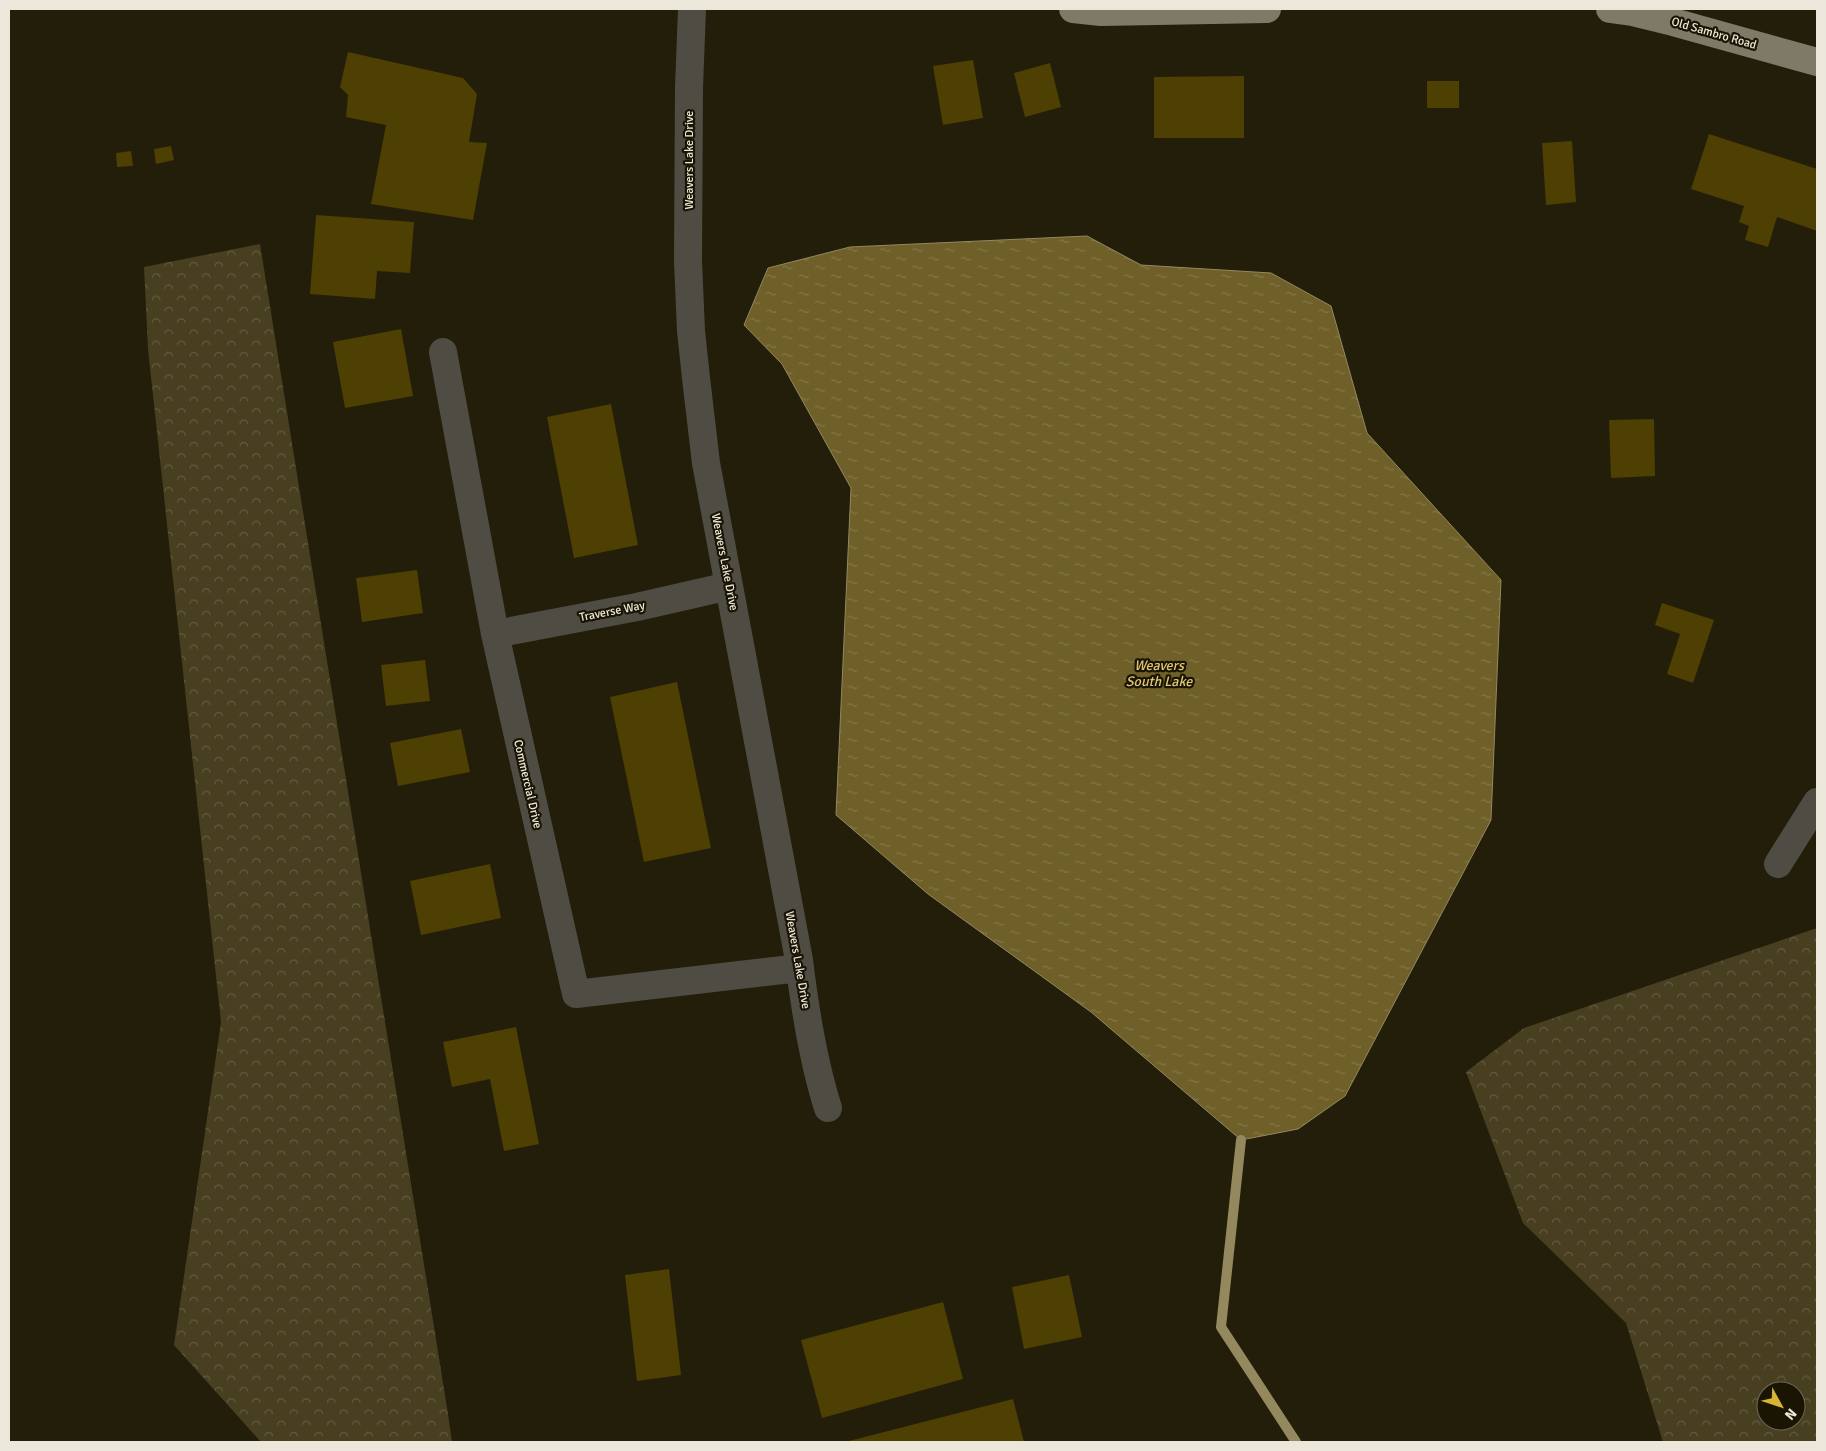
<svg xmlns="http://www.w3.org/2000/svg" width="1826" height="1451" font-family="Signika,sans-serif">
<defs>
<pattern id="forest-crowns" width="20" height="18" patternUnits="userSpaceOnUse" patternTransform="scale(1.25)"><rect width="20" height="18" fill="#483f21"/><path d="M2 6a3 3 0 1 1 6 0M12 15a3 3 0 1 1 6 0" fill="none" stroke="#635b41"/></pattern>
<pattern id="water-ripples" width="26" height="14" patternUnits="userSpaceOnUse" patternTransform="scale(1.25)"><rect width="26" height="14" fill="#6f602a"/><path d="M2 4q2-2 4 0t4 0M15 11q2-2 4 0t4 0" fill="none" stroke="#847748"/></pattern>
</defs>
<rect width="100%" height="100%" fill="#231e0a"/>
<path fill="url(#forest-crowns)" fill-rule="evenodd" d="M260,244L448,1414L452,1442H261L174,1345L221,1022L148,349L144,267Z
M1817,928V1442H1663L1626,1323L1523,1223L1466,1072L1524,1028ZM1766,1391H1796V1421H1766Z"/>
<path fill="url(#water-ripples)" stroke="#94885f" d="M1087,236L1141,265L1271,273L1331,306L1367,433L1501,580L1491,820L1345,1096L1298,1129L1241,1140L1091,1012L928,894L836,815L851,488L782,364L744,325L768,268L850,247Z"/>
<g fill="none" stroke-linecap="round" stroke-linejoin="round">
<path stroke="#94885f" stroke-width="10" d="M1241,1140L1221,1327L1296,1442"/>
</g>
<path fill="#4e3f02" d="M348,52L463,78L477,94L469,142L487,143L473,220L371,204L386,125L346,117L348,95L340,87Z
M973,60L983,118L943,125L933,66Z
M1050,63L1061,107L1025,117L1014,73Z
M1244,76V138H1154V77Z
M1427,81H1459V108H1427Z
M1709,134L1817,169V231L1777,217L1768,247L1745,240L1749,226L1739,222L1744,206L1691,189Z
M1572,141L1576,202L1546,205L1542,143Z
M171,146L174,160L156,164L154,149Z
M131,151L133,166L117,167L116,153Z
M316,215L414,222L410,273L377,271L375,299L310,294Z
M401,329L413,396L345,408L333,342Z
M611,404L638,545L574,558L547,417Z
M1654,419L1655,476L1611,478L1609,420Z
M417,570L423,613L362,622L356,578Z
M1662,603L1714,620L1693,683L1667,674L1680,634L1655,625Z
M425,660L430,701L386,706L381,665Z
M677,682L711,848L644,862L610,697Z
M461,729L470,772L398,786L390,743Z
M490,864L501,918L421,935L410,881Z
M516,1027L539,1144L504,1151L490,1079L452,1087L443,1042Z
M669,1269L681,1375L637,1381L625,1275Z
M1069,1275L1082,1337L1024,1349L1012,1287Z
M943,1302L963,1379L822,1418L801,1340Z
M1013,1399L1024,1442H845Z"/>
<g fill="none" stroke-linecap="round" stroke-linejoin="round">
<path stroke="#4f4c43" stroke-width="28" d="M692,9L689,88L688,261L691,331L696,378L706,463L799,960C805,1010 813,1061 828,1108
M443,352L495,634L576,994L800,968
M495,634L637,607L729,586
M1778,864L1817,802"/>
<path stroke="#7f7967" stroke-width="28" d="M1073,9L1101,12L1267,9
M1610,9L1632,12L1673,22L1817,62"/>
</g>
<g text-anchor="middle" stroke-width="4.5" stroke-linejoin="round" paint-order="stroke">
<g font-size="12" fill="#ebe7db" stroke="#1a1403">
<text transform="translate(1714 33) rotate(16)" y="4">Old Sambro Road</text>
<text transform="translate(689 160) rotate(-90)" y="4">Weavers Lake Drive</text>
<text transform="translate(725 562) rotate(79)" y="4">Weavers Lake Drive</text>
<text transform="translate(612 611) rotate(-11)" y="4">Traverse Way</text>
<text transform="translate(528 784) rotate(77)" y="4">Commercial Drive</text>
<text transform="translate(798 960) rotate(80)" y="4">Weavers Lake Drive</text>
</g>
<g font-size="14" font-style="italic" fill="#dec675" stroke="#1a1403">
<text x="1159" y="670">Weavers<tspan x="1159" dy="16">South Lake</tspan></text>
</g>
</g>
<rect width="1826" height="1451" fill="none" stroke="#ebe7db" stroke-width="20"/>
<g transform="translate(1781 1406) rotate(130)"><circle r="24" fill="#1a1403" stroke="#6e6859"/>
<path d="M0-4L9 19L0 12L-9 19Z" fill="#d6b534"/>
<text y="-8" font-size="14" font-weight="bold" text-anchor="middle" fill="#ebe7db">N</text>
</g>
</svg>
